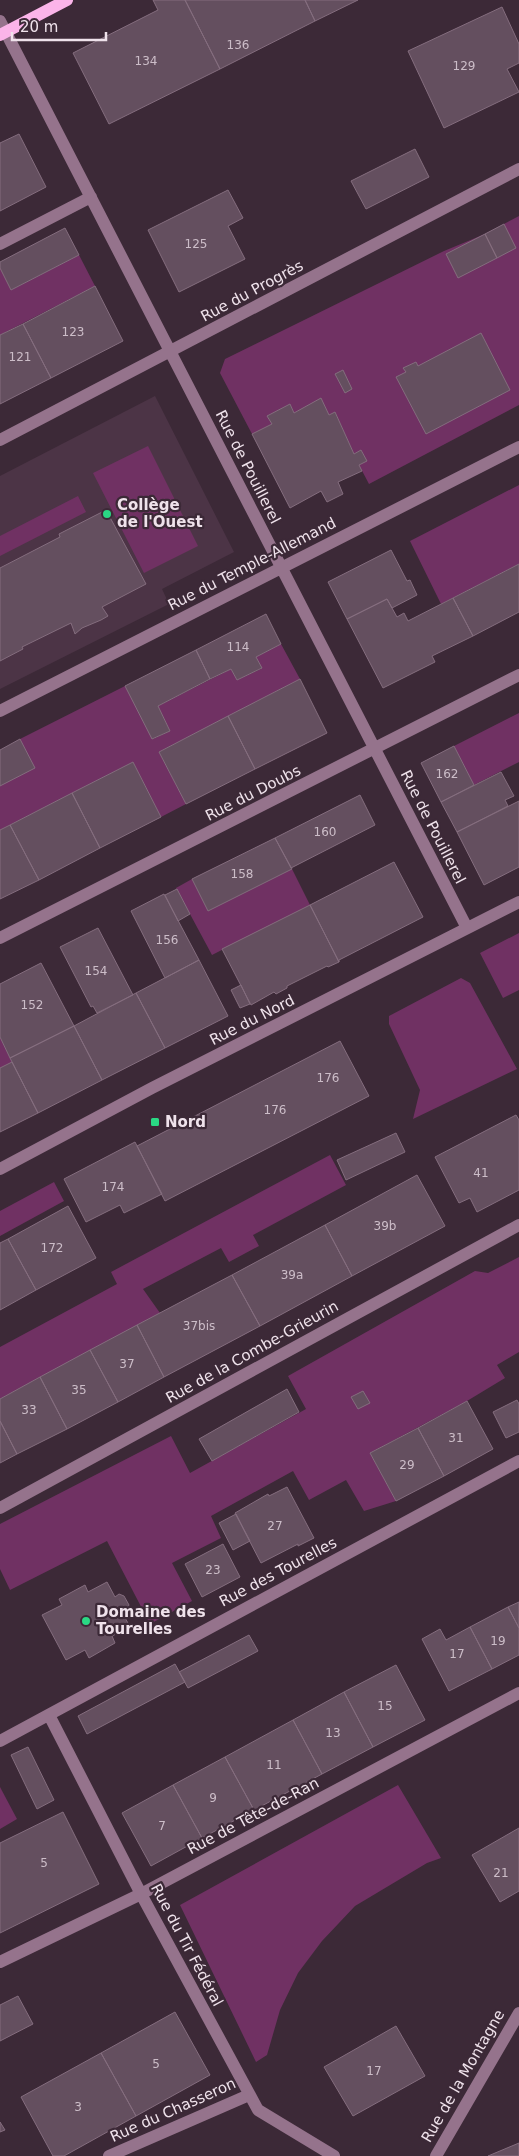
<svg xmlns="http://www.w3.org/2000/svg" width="519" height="2156" font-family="'DejaVu Sans',sans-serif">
<rect width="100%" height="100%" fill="#3c2937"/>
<path fill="#4c3446" d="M155,396L234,552L162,589L169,604L0,689V476Z"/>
<path fill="#703163" d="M519,216V405L369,484L359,465L366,461L361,450L354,454L335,412L329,415L321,399L294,413L290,404L268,416L272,424L252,434L220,373L225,359L444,251L485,234Z
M79,255L95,286L0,335V268L11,290Z
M148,446L198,546L144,573L93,473Z
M519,485V564L441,604L410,541Z
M78,496L86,512L0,556V536Z
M281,644L300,679L159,752L186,804L161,817L133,762L0,830V786L20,739L125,686L153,739L170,731L158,706L231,669L237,680L261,669L256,657Z
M519,713V762L474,785L454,746Z
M292,869L310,905L212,955L176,888L192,879L208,911Z
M519,933V990L503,998L480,953Z
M461,978L470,983L517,1069L413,1119L420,1090L389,1024V1016Z
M0,1037L12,1062L0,1068Z
M330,1155L346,1185L253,1235L259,1246L229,1262L221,1248L143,1289L160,1313L0,1399V1347L117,1284L111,1272Z
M54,1182L64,1201L0,1236V1211Z
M519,1257V1352L497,1365L505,1378L467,1401L370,1453L396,1501L364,1511L346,1480L309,1500L293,1471L211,1516L221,1538L172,1563L192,1601L150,1624L107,1541L10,1590L0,1569V1524L171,1436L190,1473L306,1409L288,1376L475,1271L488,1273Z
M398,1785L441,1858L427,1863L355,1906L322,1941L298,1973L280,2010L267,2055L256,2062L180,1905Z
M0,1787L17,1819L0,1829Z"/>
<path fill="#644f5f" stroke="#846d7e" d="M153,0H185L220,69L109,124L73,53L158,10Z
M185,0H305L315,21L220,69Z
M305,0H358L315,21Z
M502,7L519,44V63L507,69L519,92L444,128L408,51Z
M19,134L46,187L0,211V143Z
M415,149L429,177L366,209L351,181Z
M228,190L243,218L228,226L245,259L179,292L148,230Z
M504,224L516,248L497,258L485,234Z
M65,228L79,255L11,290L0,268V262Z
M485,234L497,258L458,278L446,254Z
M95,286L123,341L51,378L23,324Z
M23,324L51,378L0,404V335Z
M481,333L510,390L426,434L396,377L406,372L403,368L416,362L418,366Z
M343,370L352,389L345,393L335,374Z
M321,398L329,415L335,412L354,454L361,450L367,461L359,465L362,471L338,482L343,494L327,502L321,491L290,508L252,434L272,424L267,416L290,404L294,413Z
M106,510L146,584L102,607L108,616L101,620L82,628L75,634L71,623L22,647L23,649L0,661V568L60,537L59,534Z
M391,550L407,581L410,580L417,595L392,608L387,599L347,619L328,582Z
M519,564V612L473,636L453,598Z
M453,598L473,636L432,656L435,662L383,688L347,619L387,599L397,617L404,613L408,621Z
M266,614L281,644L256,657L262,668L237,680L231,669L210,679L196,650Z
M196,650L210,679L158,706L170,731L152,739L125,686Z
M300,679L327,733L255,769L228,716Z
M228,716L255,769L186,804L159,752Z
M20,739L35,768L0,786V750Z
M454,746L474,785L441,802L421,763Z
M133,762L161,817L100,848L72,793Z
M501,772L514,796L505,800L508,806L457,832L441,802Z
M72,793L100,848L39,880L10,825Z
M360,795L375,825L291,868L275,838Z
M519,801V867L484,885L457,832Z
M10,825L39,880L0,899V830Z
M275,838L292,869L208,911L192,879Z
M394,862L423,917L339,960V962L310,905Z
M177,889L190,914L178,921L165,895Z
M164,894L199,960L165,978L131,911Z
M310,905L339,962L328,967L327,966L287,986V988L276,994L274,992L251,1005L222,949Z
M98,928L133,995L97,1013L93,1006L91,1007L60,947Z
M199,960L228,1016L165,1048L136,993Z
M41,963L74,1026L10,1058L0,1037V984Z
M241,985L250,1004L240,1008L231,990Z
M136,993L165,1048L102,1080L74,1026Z
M74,1026L102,1080L38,1113L10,1058Z
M340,1041L369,1096L165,1201L137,1146Z
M12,1062L38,1113L0,1132V1068Z
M516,1115L519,1120V1190L477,1212L470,1198L459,1203L435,1157Z
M396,1133L405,1152L346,1180L337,1160Z
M135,1142L162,1194L124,1213L120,1205L86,1222L64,1179Z
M417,1175L445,1226L352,1276L325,1225Z
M68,1206L96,1258L36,1290L8,1239Z
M325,1225L352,1276L260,1326L232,1275Z
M8,1239L36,1290L0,1310V1243Z
M232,1275L260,1326L164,1377L137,1325Z
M137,1325L164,1377L118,1402L90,1350Z
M90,1350L118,1402L67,1429L40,1377Z
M40,1377L67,1429L17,1454L0,1421V1399Z
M287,1389L299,1412L212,1461L199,1439Z
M363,1391L370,1403L358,1409L351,1397Z
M517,1400L519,1404V1432L506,1438L493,1412Z
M467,1401L493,1449L444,1476L418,1428Z
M0,1421L17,1454L0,1463Z
M418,1428L444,1476L396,1501L370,1453Z
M287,1487L314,1538L298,1546V1544L261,1563L235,1513L268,1494L269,1496Z
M236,1514L250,1541L233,1550L219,1523Z
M223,1544L240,1577L202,1597L185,1564Z
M107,1582L115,1597L119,1594L124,1596L129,1605L127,1609L122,1612L130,1627L112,1636L115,1643L89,1658L85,1650L66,1660L42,1615L62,1605L59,1599L85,1585L88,1592Z
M519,1602V1628L508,1607Z
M508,1607L519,1628V1655L492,1669L470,1627Z
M470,1627L492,1669L449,1691L422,1639L440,1629L446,1640Z
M249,1635L258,1651L188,1688L179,1672Z
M175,1664L185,1682L87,1734L78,1716Z
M396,1665L425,1720L373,1747L344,1692Z
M344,1692L373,1747L322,1774L293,1720Z
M293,1720L322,1774L254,1810L225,1757Z
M28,1747L54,1800L37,1809L11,1755Z
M225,1757L254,1810L202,1838L173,1785Z
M173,1785L202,1838L151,1866L122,1813Z
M63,1812L99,1884L0,1933V1843Z
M519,1828V1891L500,1902L472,1855Z
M18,1996L33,2024L0,2041V2005Z
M175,2012L210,2075L136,2116L101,2053Z
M396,2026L425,2076L353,2116L324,2067Z
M101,2053L136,2116L64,2156H53L21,2097Z
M0,2122L5,2130L0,2132Z
M519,2143V2156H488Z"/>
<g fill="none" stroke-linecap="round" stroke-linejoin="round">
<path stroke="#95738c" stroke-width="12" d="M0,21L467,928
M0,244L91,197
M0,440L519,169
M0,711L519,447
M0,938L519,675
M0,1169L152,1088L519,902
M0,1508L519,1225
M49,1715L141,1894L258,2110L334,2156
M0,1741L519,1461
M0,1962L141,1894L519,1693
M109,2156L249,2095
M436,2156L519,2013"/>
<path stroke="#fbb4e9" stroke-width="12" d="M0,35L67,0"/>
</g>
<g fill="#2ad884" stroke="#3c2937" stroke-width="2">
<circle cx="107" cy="514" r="5"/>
<rect x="150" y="1117" width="10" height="10" rx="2.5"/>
<circle cx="86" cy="1621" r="5"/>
</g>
<g text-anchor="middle" stroke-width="4.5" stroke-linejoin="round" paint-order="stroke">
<g font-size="12" fill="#ccbdc8">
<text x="238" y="49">136</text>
<text x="146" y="65">134</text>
<text x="464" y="70">129</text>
<text x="196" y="248">125</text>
<text x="73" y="336">123</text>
<text x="20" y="361">121</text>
<text x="238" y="651">114</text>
<text x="447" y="778">162</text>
<text x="325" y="836">160</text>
<text x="242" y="878">158</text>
<text x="167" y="944">156</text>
<text x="96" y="975">154</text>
<text x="32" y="1009">152</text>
<text x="328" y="1082">176</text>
<text x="275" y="1114">176</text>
<text x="481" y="1177">41</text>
<text x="113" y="1191">174</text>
<text x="385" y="1230">39b</text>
<text x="52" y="1252">172</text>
<text x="292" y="1279">39a</text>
<text x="199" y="1330">37bis</text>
<text x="127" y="1368">37</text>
<text x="79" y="1394">35</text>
<text x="29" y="1414">33</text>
<text x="456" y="1442">31</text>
<text x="407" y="1469">29</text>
<text x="275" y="1530">27</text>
<text x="213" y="1574">23</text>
<text x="498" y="1645">19</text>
<text x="457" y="1658">17</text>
<text x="385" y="1710">15</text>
<text x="333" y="1737">13</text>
<text x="274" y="1769">11</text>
<text x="213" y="1802">9</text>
<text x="162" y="1830">7</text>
<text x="44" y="1867">5</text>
<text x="501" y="1877">21</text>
<text x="156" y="2068">5</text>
<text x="374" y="2075">17</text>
<text x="78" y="2111">3</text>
</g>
<g font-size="15" fill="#efe2eb" stroke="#3c2937">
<text transform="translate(252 291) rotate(-28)" y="5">Rue du Progrès</text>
<text transform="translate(248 467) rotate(63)" y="5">Rue de Pouillerel</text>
<text transform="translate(252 564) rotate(-27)" y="5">Rue du Temple-Allemand</text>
<text transform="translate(253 793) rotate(-27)" y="5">Rue du Doubs</text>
<text transform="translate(433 827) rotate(63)" y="5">Rue de Pouillerel</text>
<text transform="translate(252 1020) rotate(-27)" y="5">Rue du Nord</text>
<text transform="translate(252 1352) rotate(-29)" y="5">Rue de la Combe-Grieurin</text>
<text transform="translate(278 1572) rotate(-28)" y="5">Rue des Tourelles</text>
<text transform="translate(253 1816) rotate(-28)" y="5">Rue de Tête-de-Ran</text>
<text transform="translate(187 1945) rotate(62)" y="5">Rue du Tir Fédéral</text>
<text transform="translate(463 2076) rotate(-60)" y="5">Rue de la Montagne</text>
<text transform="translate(173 2110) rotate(-24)" y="5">Rue du Chasseron</text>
</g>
<g font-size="15" font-weight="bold" fill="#efe2eb" stroke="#3c2937" text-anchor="start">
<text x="117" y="510">Collège<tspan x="117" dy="17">de l'Ouest</tspan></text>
<text x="165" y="1127">Nord</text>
<text x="96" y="1617">Domaine des<tspan x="96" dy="17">Tourelles</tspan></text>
</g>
</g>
<path d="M12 32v8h94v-8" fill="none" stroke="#efe2eb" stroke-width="2.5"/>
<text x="20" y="32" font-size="15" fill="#efe2eb" stroke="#3c2937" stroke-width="4" paint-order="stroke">20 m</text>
</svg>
